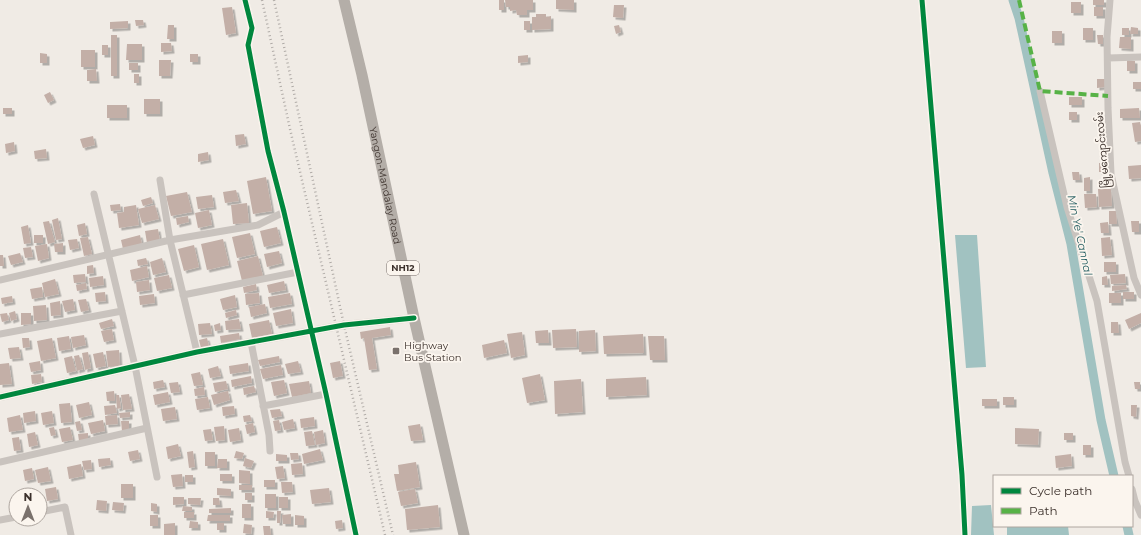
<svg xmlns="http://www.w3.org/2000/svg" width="1141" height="535" font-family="Montserrat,'Noto Sans Myanmar',sans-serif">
<defs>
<filter id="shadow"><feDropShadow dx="2.5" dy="2.5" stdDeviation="0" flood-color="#0004"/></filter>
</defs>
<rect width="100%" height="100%" fill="#f0ebe5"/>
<path fill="#a1c2c1" d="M955,235H977L986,367L966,368Z
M991,505L994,535H971L972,506Z
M1007,526H1068L1069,535H1007Z"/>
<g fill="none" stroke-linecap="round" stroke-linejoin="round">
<path stroke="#a1c2c1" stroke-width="9" d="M1013,0L1019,18L1053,173L1071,244L1101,420L1114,476
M1127,526L1129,535"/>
</g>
<path fill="#c3afa7" filter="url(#shadow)" d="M499,0H504V10H499Z
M505,0H533V10H527V15H517L516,10L510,11V7H506Z
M556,0H574V10L556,9Z
M1093,0H1104V5H1093Z
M1071,2H1081V13H1071Z
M614,5H624L623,18L613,17Z
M232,7L236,33L226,35L222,8Z
M1094,7H1103V16H1094Z
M536,14H546V17L551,16V29L532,30V17H536Z
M135,20H143L144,25L136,26Z
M128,21V28L110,29V22Z
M524,21H530V30H524Z
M168,25H174V39H167Z
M619,25L621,32L616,34L614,26Z
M1131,27L1138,28V34H1130Z
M1083,28H1093V40H1083Z
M1122,28H1129V35H1122Z
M1052,31H1062V43H1052Z
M111,35H117V76H111Z
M1097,35H1103V44H1098Z
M1120,37H1131V49L1119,48Z
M161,43H171L172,51L161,52Z
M127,44H142V60H126Z
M102,45H108V55H102Z
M81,50H95V67H81Z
M40,53L47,54V63H40Z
M190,54H198V62H190Z
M528,55V62L518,63V56Z
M159,60H171L170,76H159Z
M1127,60L1135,61V71H1127Z
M129,63H138V70H129Z
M96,69L97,81H87V70Z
M134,74H139V83H134Z
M1097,79H1105V87L1097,88Z
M1133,82H1141V89H1133Z
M50,92L54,100L48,103L44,95Z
M1069,97H1082V105H1069Z
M144,99H160V114H144Z
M107,105H127V118H107Z
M3,108H12V114H3Z
M1139,108L1140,118H1120V109Z
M1069,112H1077V120H1069Z
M1140,122L1141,126V141L1135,142L1132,123Z
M244,134L246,144L236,146L235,135Z
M93,136L95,145L83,148L80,139Z
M14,142L15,151L6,153L5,144Z
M46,149L47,158L35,159L34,151Z
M208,152L209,160L198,162V154Z
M1099,163H1109V172H1099Z
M1141,165V178L1129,179L1128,166Z
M1072,172H1079L1080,180H1073Z
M266,177L272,211L253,214L247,181Z
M1090,177V191H1084V178Z
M1098,189H1111L1112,206L1099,207Z
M236,190L239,201L225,203L223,192Z
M187,192L192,212L171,216L166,196Z
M1084,194H1096L1097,207L1085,208Z
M212,195L214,207L198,209L196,197Z
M151,197L153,203L143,206L141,200Z
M247,203L249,223L233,224L231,205Z
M120,204L121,210L111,211L110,205Z
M136,205L139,225L119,228L117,213L124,212V207Z
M155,205L159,219L142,223L138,209Z
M209,210L212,225L198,228L195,213Z
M1109,211H1116L1117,224H1109Z
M188,216L189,222L177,225L176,218Z
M58,218L62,239L56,240L52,220Z
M49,221L55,242L48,244L43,222Z
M1131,221H1139V232H1132Z
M1108,222L1109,233H1101L1100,223Z
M85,223L87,234L79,236L77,225Z
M28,225L31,243L24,244L21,227Z
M277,227L281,243L264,247L260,231Z
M158,229L160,241L147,243L145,231Z
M250,233L255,254L237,258L232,237Z
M34,235H43V243H34Z
M140,235L142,244L123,249L121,240Z
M88,237L92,254L84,256L80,238Z
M1110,237L1112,255L1102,256L1101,238Z
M77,239L79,248L70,250L68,240Z
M223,239L229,265L207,270L201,244Z
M63,243V252H55L54,244Z
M47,244L49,258L38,261L35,246Z
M194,245L199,267L184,271L178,249Z
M31,247L33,257L25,258L23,248Z
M279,251L282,263L267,267L264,254Z
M20,253L23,262L11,265L8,256Z
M0,255H3L4,266H0Z
M258,256L263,276L242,281L237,261Z
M146,258L148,264L138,266L137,260Z
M162,258L166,272L153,275L150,262Z
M1104,262H1116V272H1104Z
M93,265L94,273L87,274V266Z
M147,266L149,277L132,281L130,270Z
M85,274L86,282L74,283L73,275Z
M1125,274L1126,283L1111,284L1110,275Z
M169,275L172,288L157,291L154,278Z
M103,276L104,285L90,287L89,278Z
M1107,276L1108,285H1102V277Z
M55,279L59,294L45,297L42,283Z
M149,280L150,290L137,292L136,282Z
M284,281L286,290L269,293L267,285Z
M86,283L87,289L77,291L76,285Z
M256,284L257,290L244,293L243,287Z
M1126,285L1127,289L1112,291V286Z
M42,287L43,297L32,299L30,289Z
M105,292L106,301L96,302L95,293Z
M1123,292H1134V299H1123Z
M259,293L260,303L246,305L245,294Z
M290,293L292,304L270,308L268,297Z
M1109,293H1121V303H1109Z
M154,294L155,303L140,305L139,296Z
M235,295L237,307L223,310L220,299Z
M12,296L13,302L2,304L1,298Z
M73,299L75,310L65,312L62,301Z
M86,299L89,310L81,312L78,300Z
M60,301L61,315L51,316L50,303Z
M265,304L267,313L251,317L249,307Z
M46,305L47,320L34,321L33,306Z
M291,309L293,323L276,326L273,313Z
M236,310L237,315L226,318L225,313Z
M15,311L17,319L11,321L9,313Z
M7,313L9,320L2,322L0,314Z
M21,313H31V324L21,325Z
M1141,313V323L1129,329L1125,320Z
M112,319L114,326L101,329L99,323Z
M239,319L241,329L226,330L225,321Z
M269,320L272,334L252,338L249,324Z
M1111,322H1118L1119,333H1111Z
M210,323L212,334L199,335L198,324Z
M220,323L221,330L215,331L214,325Z
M390,327L391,335L372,338L377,369L369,370L364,338L361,339L360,332Z
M112,329L114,340L104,342L101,331Z
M576,329L577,347L553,348L552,330Z
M548,330L549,343H536L535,331Z
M595,330L596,351L579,352V331Z
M522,332L525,355L511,358L507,334Z
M239,333L240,339L221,343L220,336Z
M643,334L644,353L604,354L603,336Z
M84,335L86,345L73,348L71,337Z
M69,336L71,349L59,351L57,338Z
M648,336H664L665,360H650Z
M22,338H29L30,347L23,348Z
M52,338L56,358L41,361L37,341Z
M207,338L209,346L201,348L199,340Z
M504,340L507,353L484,358L482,345Z
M19,347L21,358L10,359L8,348Z
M119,350L120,366L108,367L106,351Z
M88,352L91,368L85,370L82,353Z
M103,352L106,366L96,368L93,354Z
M79,355L83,369L77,371L74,356Z
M72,356L76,371L67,373L64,358Z
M279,356L280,362L260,366L258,360Z
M40,361L41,370L31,372L29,363Z
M298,361L301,372L288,374L285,364Z
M340,361L343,376L333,378L330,363Z
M9,363L12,384L0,385V364Z
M248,363L249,371L230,374L229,366Z
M281,365L283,375L263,379L260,369Z
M218,366L221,376L210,378L208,369Z
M200,372L203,385L194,386L191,374Z
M41,374L42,382L32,384L31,375Z
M540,374L545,400L527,403L522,378Z
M251,376L252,383L232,387L231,380Z
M646,377L647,395L606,397V379Z
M581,379L583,412L555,414L554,381Z
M163,380L165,387L154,389L153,382Z
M284,380L287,393L274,396L271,382Z
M226,381L228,389L215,392L213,383Z
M309,381L311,393L292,397L289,384Z
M178,382L180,392L171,393L169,383Z
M1134,382H1140V389H1135Z
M254,386L256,392L244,395L243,388Z
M204,387L205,395L195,396L194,389Z
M114,391L115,401H107L106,392Z
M228,391L230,400L214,405L211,395Z
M168,392L170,402L155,405L153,395Z
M129,394L132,409L123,410L121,395Z
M116,395H119L121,408L117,409Z
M208,397L210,408L197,410L195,399Z
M1003,397H1014V405H1003Z
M982,399H997V406H982Z
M89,402L92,415L79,418L76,405Z
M70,403L72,422L61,423L59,404Z
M115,405L117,413L105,415L104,406Z
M1131,405H1137L1136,417L1131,416Z
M234,406L235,414L223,416L222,407Z
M175,407L177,419L163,421L161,409Z
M280,409L282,416L272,418L270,410Z
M35,411L36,421L24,423L23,413Z
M52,411L54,423L43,425L41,413Z
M130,412V417L120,418L119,413Z
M20,415L23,430L9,432L7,418Z
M117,415L118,424L106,425L105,416Z
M250,415L252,421L244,422L243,416Z
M314,417L315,426L301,428L300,419Z
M293,419L295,428L284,430L282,422Z
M103,420L105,431L91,434L88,423Z
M279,420L281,430L275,431L273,421Z
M80,421L82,430L77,431L75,422Z
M121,421H129V430L122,431Z
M253,423L255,432L247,434L245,425Z
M420,424L423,440L411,441L408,426Z
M224,426L225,440L216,441L214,427Z
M54,427L56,435L51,436L49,428Z
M70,427L73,440L62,442L59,429Z
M239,428L241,440L230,442L228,430Z
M1015,428L1039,429L1038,445L1015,444Z
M211,429L213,440L205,441L203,430Z
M323,430L325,443L316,445L314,432Z
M312,431L315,445L306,446L304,432Z
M35,432L38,445L29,447L27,434Z
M88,433V440L79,441L78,434Z
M1064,433H1073V440H1064Z
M19,437L21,450L14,451L12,438Z
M178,444L181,456L168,459L166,447Z
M1083,445H1091V455H1083Z
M320,449L323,460L304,464L302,454Z
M138,450L140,459L130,461L128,452Z
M193,451L195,467L189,468L187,452Z
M236,451L244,453L242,459L234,458Z
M205,452H215V466H205Z
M290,453H298L299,459L291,460Z
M276,454L287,455V461H276Z
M1071,454L1072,466L1056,468L1055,456Z
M110,458L111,465L99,467L98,459Z
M245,458L254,461L251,468L243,466Z
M218,459H227V468H217Z
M91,460L92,469L84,470L82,461Z
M416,462L420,487L397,491L394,474H399L398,465Z
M302,463L303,474L292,475L291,464Z
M81,464L83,476L69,479L67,467Z
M283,466L285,478L277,479L275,467Z
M48,467L51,481L38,483L35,470Z
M32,468L34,479L25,481L23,470Z
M239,470L250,471V484L239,483Z
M182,474L183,486L173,487L171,475Z
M220,474H232V481H220Z
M185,475H193V482H185Z
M264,480H275V487H264Z
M281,482H292L293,492L282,493Z
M121,484H133V498H121Z
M239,485H252V490H239Z
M56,487L58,499L47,501L45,489Z
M217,488L231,489V496L217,495Z
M329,488L331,502L312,504L310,490Z
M415,489L418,503L401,506L398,492Z
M245,493H252V500H245Z
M265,494H276V508H265Z
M173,497H184V504L173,505Z
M279,497H288V508H279Z
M188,498H201L200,505L188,504Z
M213,498H219L220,505H213Z
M97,500L107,501L106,511L96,510Z
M113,502L124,503L123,511L112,510Z
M151,503L157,504V512L151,511Z
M242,504H251V518H242Z
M438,505L440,527L407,530L405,509Z
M183,506L192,507V511H182Z
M231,508V513H209V509Z
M266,511L274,512L273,518H266Z
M277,511H281L280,523H277Z
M184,512H194V518H184Z
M291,514V524H283L282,515Z
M150,515H158V526H150Z
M208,515H230V521H207Z
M295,515L304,516V525H295Z
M342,520L343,528L336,529L335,521Z
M190,521L198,522V528H189Z
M175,523V535H164V524Z
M217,523H224V530H217Z
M244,524L252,525L251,534L243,533Z
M263,526H270L271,535H264Z"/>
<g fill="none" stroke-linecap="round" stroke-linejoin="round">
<path stroke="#c9c3be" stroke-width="7" d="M245,0L252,28L248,45L268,151L284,212L326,394L356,535
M922,0L962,475L965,535
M1110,0L1107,37L1108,108L1111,174L1134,278L1141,295
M1108,58L1141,57
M1040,91L1067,207L1097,301L1125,462L1129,476
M160,180L170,240L197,352
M94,194L135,366L157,477
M0,280L170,240L258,225L284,212
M183,295L298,272
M0,334L122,311
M251,342L269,435L270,451
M263,406L326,394
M0,462L147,428
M1132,489L1135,501L1141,515
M40,512L65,507L71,535
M0,520L16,517"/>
<path stroke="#c9c3be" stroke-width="8" d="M0,397L197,352L344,325L414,318"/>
<path stroke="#b4aea8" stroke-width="11" id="s1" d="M344,0L362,75L414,318L464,535"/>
<path stroke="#b1aca8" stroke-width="2.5" stroke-dasharray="1 3" stroke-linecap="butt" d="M262,0L290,129L385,535
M274,0L344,325L393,535"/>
<path stroke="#57b246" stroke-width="4" stroke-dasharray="8 4" stroke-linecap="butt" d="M1019,0L1040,91L1108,96"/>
<g stroke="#fbf5ee" stroke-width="8">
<path id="cycleway" d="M245,0L252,28L248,45L268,151L284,212L326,394L356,535
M922,0L962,475L965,535
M0,397L197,352L344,325L414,318"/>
</g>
<use href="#cycleway" stroke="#00873e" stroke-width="5"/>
</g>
<rect fill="#7a716c" stroke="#fbf5ee" stroke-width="1.5" x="392" y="347" width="8" height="8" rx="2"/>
<g text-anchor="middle" stroke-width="3.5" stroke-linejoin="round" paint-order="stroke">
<rect fill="#fbf5ee" stroke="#756b66" stroke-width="1" x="387" y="261" width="32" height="14" rx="3"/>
<g font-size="9" font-weight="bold" fill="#3b302b">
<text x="403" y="271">NH12</text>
</g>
<g font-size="10" fill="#3b302b" stroke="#fbf5ee">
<text transform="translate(1102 150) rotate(-95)" y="4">မြို့မကျောင်းလမ်း</text>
<text dy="4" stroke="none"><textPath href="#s1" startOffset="190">Yangon-Mandalay Road</textPath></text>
</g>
<g font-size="10" fill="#3b302b" stroke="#fbf5ee" text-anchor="start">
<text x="404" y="349">Highway<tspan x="404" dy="12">Bus Station</tspan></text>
</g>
<g font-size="11" font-style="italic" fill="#1f5a5e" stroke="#fbf5ee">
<text transform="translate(1080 235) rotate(78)" y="4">Min Ye' Cannal</text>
</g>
</g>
<rect x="993" y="475" width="140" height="52" fill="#fbf5ee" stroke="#aea6a0"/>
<rect x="1001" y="488" width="20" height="6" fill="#00873e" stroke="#aea6a0"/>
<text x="1029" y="495" font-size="12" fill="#3b302b">Cycle path</text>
<rect x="1001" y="508" width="20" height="6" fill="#57b246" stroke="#aea6a0"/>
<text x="1029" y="515" font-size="12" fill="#3b302b">Path</text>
<g transform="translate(28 507)"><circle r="19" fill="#fbf5ee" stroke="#aea6a0"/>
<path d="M0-3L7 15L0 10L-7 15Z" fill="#7a716c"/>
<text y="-6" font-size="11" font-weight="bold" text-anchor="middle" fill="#3b302b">N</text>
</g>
</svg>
